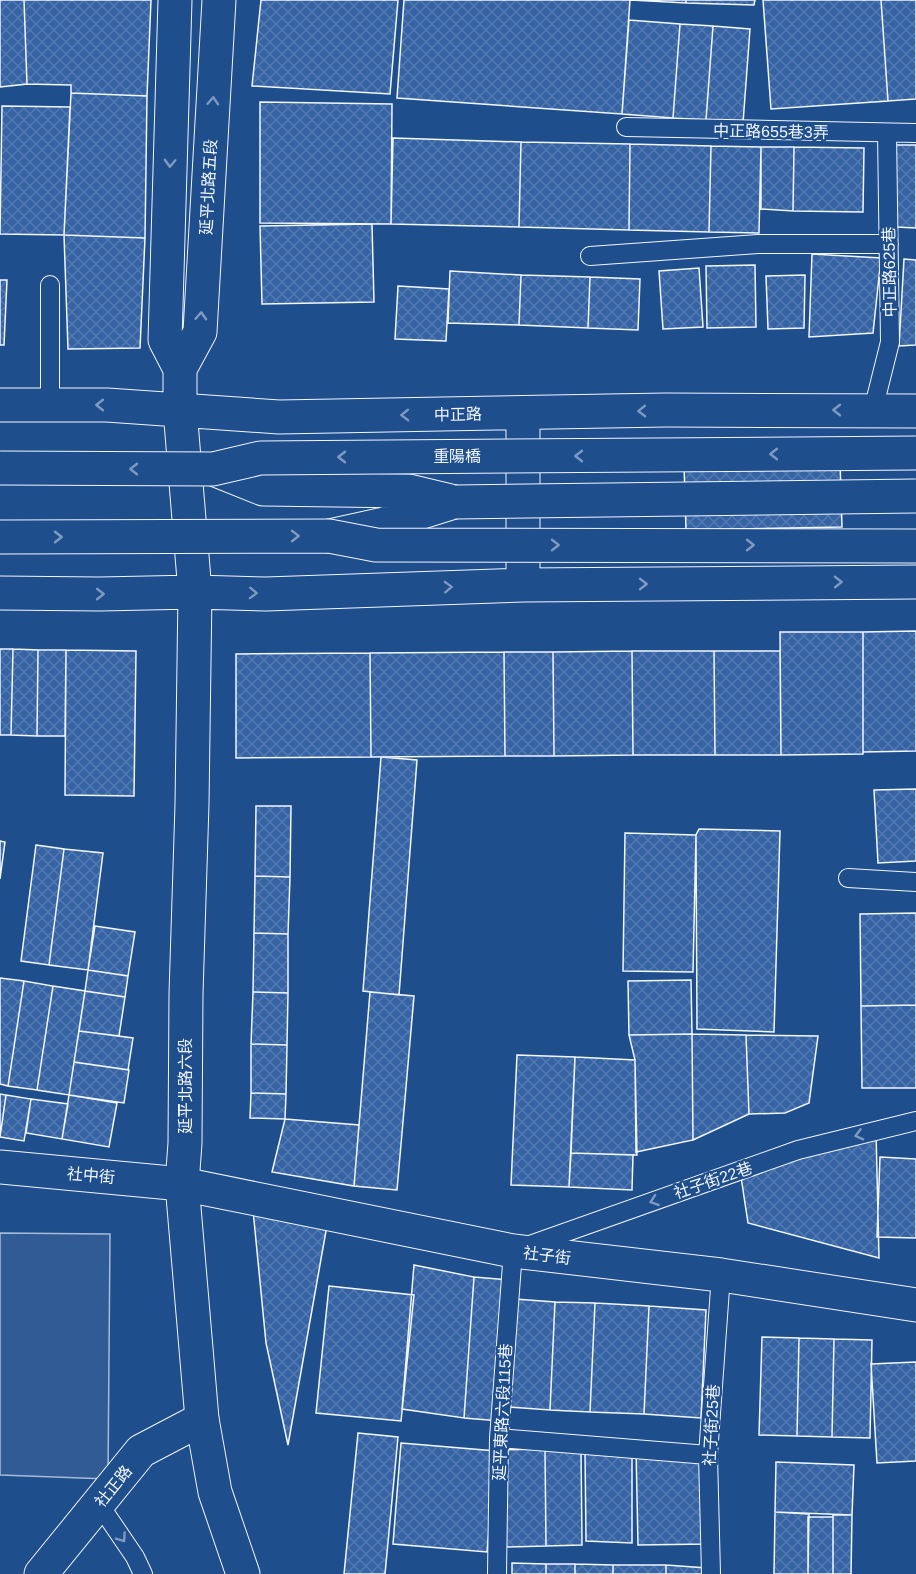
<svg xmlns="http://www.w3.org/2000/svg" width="916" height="1574" font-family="Helvetica,'Noto Sans TC',sans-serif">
<defs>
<pattern id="building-cross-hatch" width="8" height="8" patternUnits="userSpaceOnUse" patternTransform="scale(1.5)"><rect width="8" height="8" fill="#3563a3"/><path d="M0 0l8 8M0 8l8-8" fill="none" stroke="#537ab1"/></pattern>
</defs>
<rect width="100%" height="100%" fill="#1f4e8c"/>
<path fill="#305b95" stroke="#a8bbd7" stroke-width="1.5" d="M0,1233L110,1234L108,1479L0,1475Z"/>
<path fill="url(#building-cross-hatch)" stroke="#f2f6ff" stroke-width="1.5" d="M0,0H24L27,84L0,87Z
M24,0H151L147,96L71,93V85L27,84Z
M261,0H398L390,94L252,86Z
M404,0H630L622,114L397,98Z
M630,0H686V3Z
M686,0H755L754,5L686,3Z
M763,0H881L888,101L771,109Z
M881,0H916V99L888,101Z
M629,20L680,24L673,118L622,114Z
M680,24L713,26L706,120L673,118Z
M713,26L750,29L743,123L706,120Z
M71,93L147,96L145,238L64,235Z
M260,102L392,104L391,224L260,223Z
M2,106L70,107L64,235L0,234Z
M393,138L521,142L519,227L391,224Z
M521,142L630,144L629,230L519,227Z
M630,144L711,146L709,232L629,230Z
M893,145H916V228L896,227Z
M711,146L761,147L759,233L709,232Z
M761,147H794L793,211L761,209Z
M794,147L864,148L863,212L793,211Z
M372,224L374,302L262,304L260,226Z
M64,235L145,238L140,348L68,349Z
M812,254L881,258L873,333L809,337Z
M904,259L916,260V345L899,346Z
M755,265L756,327L707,328L706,266Z
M699,268L703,327L663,329L659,271Z
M450,271L521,275L519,325L448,323Z
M521,275L590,277L588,328L519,325Z
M805,275L804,328L768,329L766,276Z
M590,277L640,279L638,330L588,328Z
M0,280H7L4,345H0Z
M398,286L449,289L446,341L395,339Z
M840,461L842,527L686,530L684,465Z
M916,631V751L863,752V632Z
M780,632H863V754L781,755Z
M0,649H13L11,735H0Z
M13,649L38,650L37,736L11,735Z
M38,650H66L65,736H37Z
M66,650L136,651L134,796L65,795Z
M632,651L633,755L554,756L553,652Z
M632,651H714L715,755H633Z
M714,651H780L781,755H715Z
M504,652L505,756L371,757L370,653Z
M504,652H553L554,756H505Z
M370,653L371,757L236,758V654Z
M381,757L417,760L399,995L363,991Z
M916,789V861L878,863L874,790Z
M256,806H291L290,877L255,876Z
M699,829L780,831L774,1032L697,1029L696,835Z
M625,833L696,835L693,972L623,971Z
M0,841L5,842L0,879Z
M36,845L64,849L49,965L21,961Z
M64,849L103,853L88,970L49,965Z
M255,876L290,877L288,934L254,933Z
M916,913V1005L861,1006L860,914Z
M95,926L135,932L128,976L88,970Z
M254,933L288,934V993L253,992Z
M88,970L128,976L125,997L85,991Z
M0,978L24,981L8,1086L0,1084Z
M691,980L692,1034L629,1035L628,981Z
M24,981L53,986L37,1090L8,1086Z
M53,986L85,991L69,1095L37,1090Z
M85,991L125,997L119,1036L79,1031Z
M253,992L288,993L287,1045L251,1044Z
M370,992L414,996L397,1190L354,1186Z
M916,1005V1088H862L861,1006Z
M79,1031L133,1038L128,1070L74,1062Z
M692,1034L746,1035L749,1114L693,1140Z
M692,1034L693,1140L636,1152L635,1060L629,1035Z
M746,1035L818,1036L809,1103L785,1113L749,1114Z
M251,1044L287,1045L286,1094L251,1093Z
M517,1055L575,1057L569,1187L511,1185Z
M575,1057L635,1060L637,1155L571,1153Z
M74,1062L129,1070L124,1103L69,1095Z
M251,1093L286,1094L285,1119L250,1118Z
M0,1094L6,1095L0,1137Z
M6,1095L31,1099L24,1141L0,1137Z
M69,1095L117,1103L109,1147L62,1139Z
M31,1099L68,1104L62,1139L26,1133Z
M285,1119L359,1125L354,1186L272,1172Z
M876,1131L879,1258L748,1223L740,1170Z
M571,1153L633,1155L632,1190L569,1187Z
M880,1157L916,1159V1238L877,1237Z
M252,1200L329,1214L288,1445L266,1343Z
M414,1265L474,1277L464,1418L402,1409Z
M474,1277L510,1280L500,1421L464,1418Z
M329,1286L414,1295L401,1421L316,1413Z
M515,1299L555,1302L550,1410L509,1407Z
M555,1302L595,1303L590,1412L550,1410Z
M595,1303L649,1306L644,1414L590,1412Z
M649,1306L706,1310L701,1418L644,1414Z
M762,1337L799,1338L797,1436L759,1435Z
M799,1338L834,1339L832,1437L797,1436Z
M834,1339L872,1340L870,1438L832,1437Z
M916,1362V1461L877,1463L871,1364Z
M358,1433L398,1437L385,1574H344Z
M401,1443L496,1451L487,1552L393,1544Z
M707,1447L708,1544L638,1545L636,1448Z
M545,1449H581L582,1545L546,1546Z
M545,1449L546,1546L504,1547L502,1450Z
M585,1451L632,1453V1543L586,1541Z
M776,1462L854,1465L852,1515L775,1512Z
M775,1512L809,1514L808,1574H774Z
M833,1515H852L851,1574H833Z
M808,1517H833V1574H808Z
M512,1563L546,1564V1574H512Z
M546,1564H575V1574H546Z
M575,1564L613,1565V1574H575Z
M613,1565H666V1574H613Z
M666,1565L707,1568L706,1574H666Z"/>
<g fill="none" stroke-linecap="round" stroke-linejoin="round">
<g stroke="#f2f6ff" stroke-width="20">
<path id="service" d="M626,127L916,133
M590,256L758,244H889
M50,285V406
M873,410L890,342L887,133
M848,878L916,882
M499,1438L708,1455
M99,1504L135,1557L143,1574
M497,1574L499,1438L513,1251L798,1150L916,1121
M711,1574L708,1455L721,1275"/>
</g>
<g stroke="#f2f6ff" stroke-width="35">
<path id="minor" d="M0,1167L182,1184L513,1251L721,1275L916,1305
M41,1574L141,1451L202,1419"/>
</g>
<g stroke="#f2f6ff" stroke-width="35">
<path id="tertiary" d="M175,0L165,340L180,369V410L195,592L192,804L186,994L185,1143L182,1184L202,1419L215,1492L243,1574
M180,369L200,332L219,0
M0,405H107L279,417L666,410L916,411
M523,573V413
M0,593L100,594L195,592L266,594L523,585L916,582"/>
</g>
<g stroke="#f2f6ff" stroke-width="35">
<path id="secondary" d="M213,469L263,489L409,491L455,502
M329,536L384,524L454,502"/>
</g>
<use href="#service" stroke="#1f4e8c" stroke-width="18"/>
<use href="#minor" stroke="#1f4e8c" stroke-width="33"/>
<use href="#tertiary" stroke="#1f4e8c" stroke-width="33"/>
<use href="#secondary" stroke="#1f4e8c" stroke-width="33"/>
<g stroke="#f2f6ff" stroke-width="35" stroke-linecap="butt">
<path id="secondary-bridge" d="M0,468L213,469L260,458L916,453
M455,502L916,496
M0,537L329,536L376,545L916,546"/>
</g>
<use href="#secondary-bridge" stroke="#1f4e8c" stroke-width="33"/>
</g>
<defs><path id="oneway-chevron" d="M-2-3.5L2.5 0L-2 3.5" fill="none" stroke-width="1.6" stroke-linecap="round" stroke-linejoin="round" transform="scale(1.5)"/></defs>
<g stroke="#7e9ac0">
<use href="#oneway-chevron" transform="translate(213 101) rotate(-87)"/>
<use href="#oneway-chevron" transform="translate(170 163) rotate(92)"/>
<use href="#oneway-chevron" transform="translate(201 316) rotate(-87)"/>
<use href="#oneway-chevron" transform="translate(100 405) rotate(-180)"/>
<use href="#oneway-chevron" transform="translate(837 410) rotate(180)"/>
<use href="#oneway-chevron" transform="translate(642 411) rotate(179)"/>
<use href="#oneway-chevron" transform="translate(405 415) rotate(179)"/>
<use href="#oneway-chevron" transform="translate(774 454) rotate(180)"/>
<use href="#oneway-chevron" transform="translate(579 456) rotate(180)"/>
<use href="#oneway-chevron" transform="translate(342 457) rotate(180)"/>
<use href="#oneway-chevron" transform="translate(134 469) rotate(-180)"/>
<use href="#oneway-chevron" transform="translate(295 536)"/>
<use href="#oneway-chevron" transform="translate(58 537)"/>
<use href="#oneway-chevron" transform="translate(555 545)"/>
<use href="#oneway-chevron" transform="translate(750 545)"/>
<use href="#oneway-chevron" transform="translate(838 582) rotate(-1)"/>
<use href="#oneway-chevron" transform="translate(643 584)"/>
<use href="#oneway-chevron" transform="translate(448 587) rotate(-2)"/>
<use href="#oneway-chevron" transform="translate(253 593) rotate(2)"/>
<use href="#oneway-chevron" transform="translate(100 594)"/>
<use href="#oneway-chevron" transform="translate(859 1135) rotate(166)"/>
<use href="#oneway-chevron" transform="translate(654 1201) rotate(161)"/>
<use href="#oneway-chevron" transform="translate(122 1538) rotate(55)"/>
</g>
<g text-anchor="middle" stroke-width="4.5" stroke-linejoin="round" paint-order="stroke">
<g font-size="16" fill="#f2f6ff" stroke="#1f4e8c">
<text transform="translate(771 131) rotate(1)" y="6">中正路655巷3弄</text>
<text transform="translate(208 187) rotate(-87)" y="6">延平北路五段</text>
<text transform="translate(889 272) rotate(-91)" y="6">中正路625巷</text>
<text transform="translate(458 414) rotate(-1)" y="6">中正路</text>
<text x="457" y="462">重陽橋</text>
<text transform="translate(185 1086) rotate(-90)" y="6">延平北路六段</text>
<text transform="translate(91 1175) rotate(5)" y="6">社中街</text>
<text transform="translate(713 1180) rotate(-19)" y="6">社子街22巷</text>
<text transform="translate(547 1255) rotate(7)" y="6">社子街</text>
<text transform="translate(502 1412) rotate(-87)" y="6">延平東路六段115巷</text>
<text transform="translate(711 1425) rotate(-87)" y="6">社子街25巷</text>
<text transform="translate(113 1486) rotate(-51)" y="6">社正路</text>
</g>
</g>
</svg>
